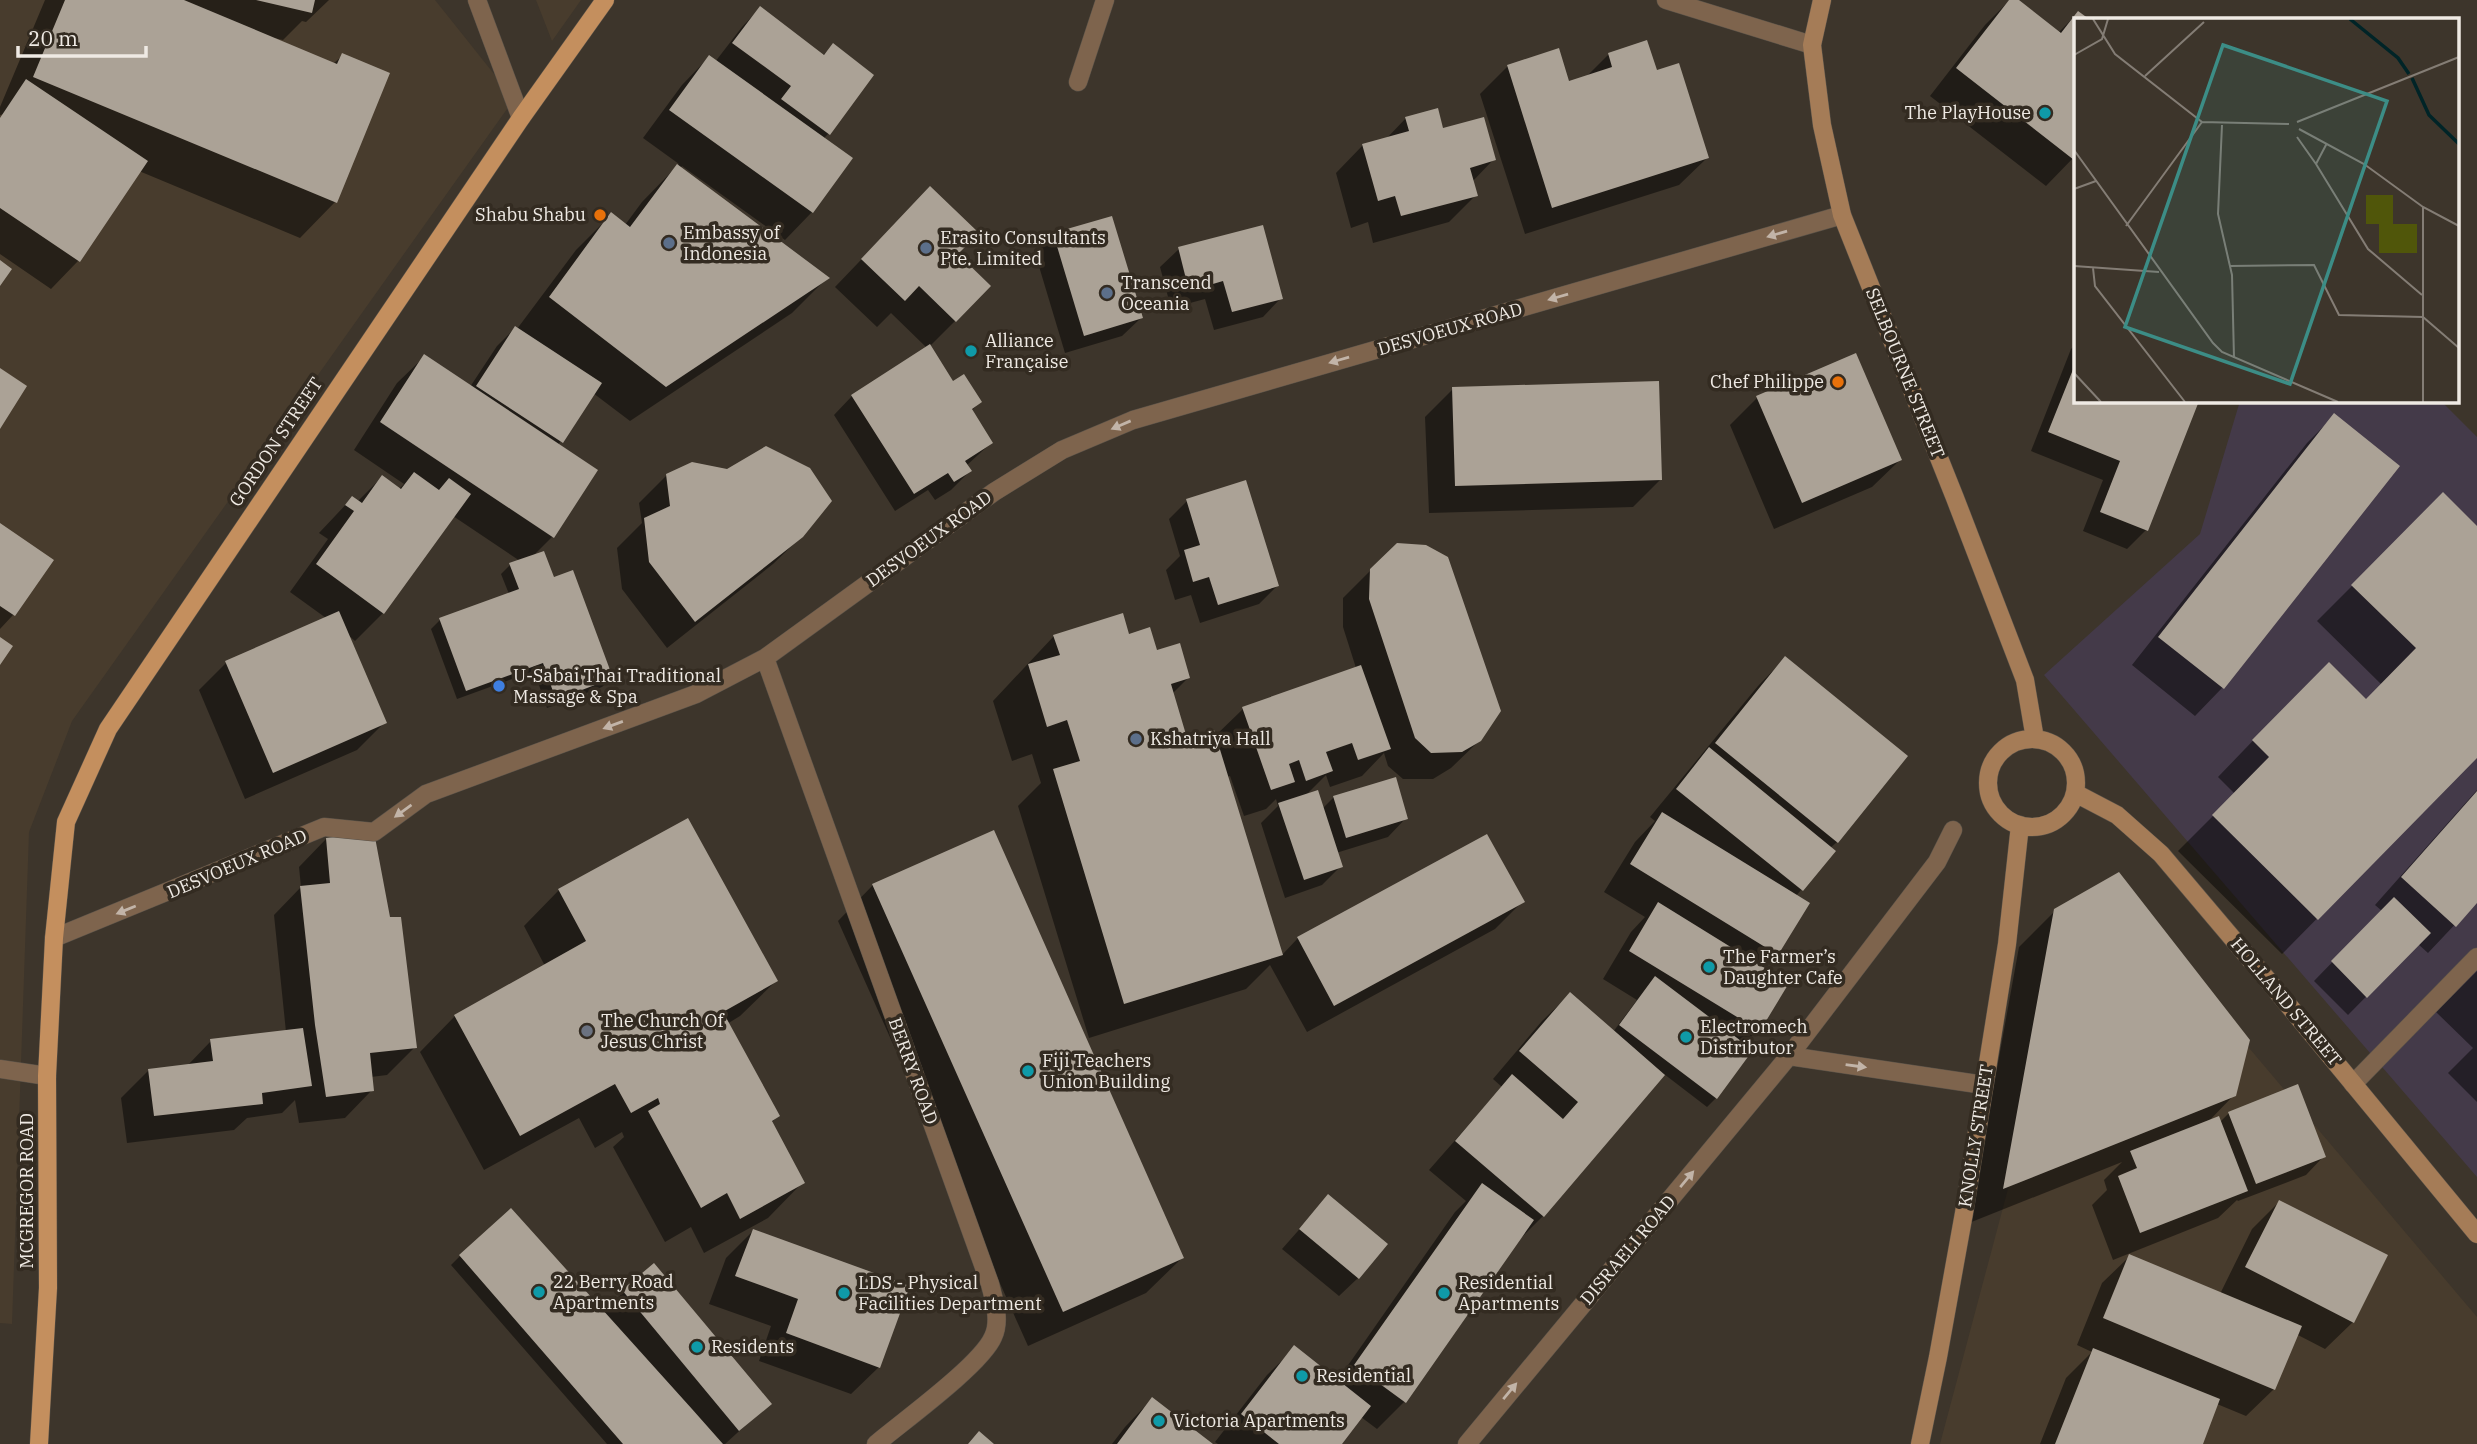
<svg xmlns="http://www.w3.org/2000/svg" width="2477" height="1444" font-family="'IBM Plex Serif',serif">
<rect width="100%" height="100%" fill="#3d352b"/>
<path fill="#483c2d" d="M0,0H435L514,99L72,721L29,832L12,1324L0,1323Z
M536,0H581L552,41Z
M2128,905L2477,1317V1444H1940L2081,915Z"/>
<path fill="#443a49" d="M2240,401H2436L2443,403L2477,437V1177L2044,675L2200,534Z"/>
<path fill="#0007" d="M45,0H329L306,22L302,21L283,40L274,38L333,64L342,56L388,74L335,202L300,238L139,171L78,261L51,289L0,254V121L5,114L0,115V107Z
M2010,0H2016L2058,33L2078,13L2086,19H2076V155L2046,186L1930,96L1985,25Z
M760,8L822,56L833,46L828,134L823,139L812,212L785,240L682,166L680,169L827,278L792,313L630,421L593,393L558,445L596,470L552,537L532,557L553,579L611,678L602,687L547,708L534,671L457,699L431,629L440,620L509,594L501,574L510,565L520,561L453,516L383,613L355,641L347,634L385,722L357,750L245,799L199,690L226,663L326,618L290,592L328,539L319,533L352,498L357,502L382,477L399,489L404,484L354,450L397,383L425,356L470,387L497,346L515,328L517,329L576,250L611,215L625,225L642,202L679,164L643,138L682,85L709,57L715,62L742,27Z
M1608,55L1656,72L1707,158L1679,185L1525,234L1480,94L1508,66L1568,83L1586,77Z
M1406,118L1442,130L1494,159L1472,182L1476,195L1449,222L1373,243L1368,222L1351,228L1336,173L1363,145L1386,139Z
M903,216L956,254L955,321L930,346L953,384L980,402L971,411L991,443L966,466L970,471L951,490L935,500L928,490L895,511L834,415L852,396L927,348L891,313L877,327L835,287Z
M1054,235L1141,318L1122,336L1065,353L1035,253Z
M1179,249L1281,298L1263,317L1214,330L1205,299L1171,308L1160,267Z
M2076,344V401H2197L2146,530L2127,549L2083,531L2103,480L2031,451L2071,349Z
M1453,389L1660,480L1633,507L1429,513L1425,417Z
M1757,398L1900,460L1872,487L1774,529L1730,425Z
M2334,416L2398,466L2222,688L2195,716L2132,665L2307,443Z
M667,475L802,536L773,564L667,648L622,589L617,548L642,523L639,503Z
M2443,495L2477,529V756L2282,954L2178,851L2235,794L2218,777L2293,699L2366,701L2382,685L2317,621Z
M1187,501L1277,586L1259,604L1200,623L1191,595L1175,600L1166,570L1180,556L1169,519Z
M0,525L51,561L13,615L0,629Z
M1371,570L1480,740L1451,768L1433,779H1403L1388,766L1384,753L1362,776L1330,787L1326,775L1305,796L1322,809L1334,797L1406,818L1388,837L1336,853L1341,866L1322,885L1285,898L1261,823L1278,806L1276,799L1266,809L1244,816L1230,776L1227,777L1282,955L1298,938L1522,902L1495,929L1307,1032L1270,965L1246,989L1089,1038L1018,806L1041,783L1032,754L1012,761L993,701L1054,636H1128L1156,652L1188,678L1172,694L1186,740L1214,737L1243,709L1356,668L1343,627V598Z
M1785,658L1837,842L1830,848L1833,851L1796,896L1807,903L1776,954L1762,968L1758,1030L1743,1045L1716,1098L1707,1107L1664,1074L1543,1216L1515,1244L1405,1401L1377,1429L1361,1417L1339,1444H1218L1215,1442L1267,1375L1295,1348L1337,1381L1455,1212L1466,1201L1429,1170L1502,1087L1493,1079L1542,1021L1570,994L1613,1032L1637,1000L1603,979L1631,932L1645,917L1604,892L1635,842L1655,821L1650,817L1758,686Z
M2477,790V901L2428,953L2418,944L2348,1015L2314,981L2382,911L2375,905Z
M326,839L415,1047L387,1075L371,1077L372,1090L345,1118L299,1123L295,1100L282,1113L247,1118L234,1130L127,1143L121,1098L149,1070L187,1066L211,1041L286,1032L274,915L301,887L299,867Z
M873,885L1182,1258L1146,1293L1028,1346L838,921Z
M559,890L776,981L740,1016L727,1024L778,1116L771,1123L803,1182L768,1218L704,1253L691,1227L665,1242L613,1147L624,1137L622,1132L595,1148L579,1118L484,1170L420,1052L455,1016L545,966L524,926Z
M2055,911L2234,1095L2207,1123H2219L2229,1113L2324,1156L2306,1175L2238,1201L2237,1200L2218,1218L2113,1260L2092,1205L2107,1190L2104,1180L2122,1162L1969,1223L2019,947Z
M2477,971V1102L2448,1073L2473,1048L2436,1012Z
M1328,1197L1358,1278L1339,1296L1282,1249Z
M2279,1202L2353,1322L2325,1349L2296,1334L2274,1389L2246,1416L2217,1404L2201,1444H2040L2066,1378L2092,1352L2077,1345L2102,1283L2130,1256L2220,1294L2252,1229Z
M753,1231L879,1367L851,1394L759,1361L771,1326L709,1304L726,1258Z
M460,1256L602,1312L653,1265L769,1404L725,1444H607L451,1265Z
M1152,1399L1210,1444H1112L1125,1427Z"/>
<path fill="#aba296" d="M65,0H184L337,64L342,53L390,73L337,203L33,77Z
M256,0H315L312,13Z
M2009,0H2019L2061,33L2078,11L2089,19H2076V158L2074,160L1956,68Z
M760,6L824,55L833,43L874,75L830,135L781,99L791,86L732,43Z
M1647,40L1657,70L1679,63L1709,158L1552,208L1507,65L1559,48L1569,81L1612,67L1608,53Z
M709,55L853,158L813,213L669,110Z
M26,79L148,161L80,262L0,208V118Z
M1438,108L1443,128L1484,117L1496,160L1470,168L1478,196L1401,216L1395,196L1378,201L1362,144L1409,131L1405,117Z
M677,164L830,278L666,387L549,297L611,212L630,227Z
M930,186L979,233L958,254L991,286L956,322L919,286L905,301L861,259Z
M1112,216L1143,318L1084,336L1053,233Z
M1263,225L1283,299L1232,312L1223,281L1189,291L1178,247Z
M0,260L12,269L0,286Z
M515,326L602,383L563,443L476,386Z
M930,344L953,381L964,374L982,402L972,409L993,443L965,461L972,471L954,482L948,473L914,494L851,395Z
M1856,353L1902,460L1802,503L1756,396Z
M424,354L598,470L554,538L380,422Z
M2076,362V401H2199L2148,531L2100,512L2120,461L2048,432Z
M0,368L27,386L0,429Z
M1659,381L1662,480L1455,486L1452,387Z
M2334,413L2400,466L2224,689L2158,637Z
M766,446L810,468L832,501L803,537L695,622L649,562L644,518L670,506L666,474L692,462L727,469Z
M414,472L439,490L449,478L471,494L384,614L316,564L354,511L345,505L352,496L362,503L382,475L401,489Z
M1246,480L1279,586L1218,605L1209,577L1193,582L1184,550L1200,545L1186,499Z
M2443,492L2477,526V758L2318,920L2212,815L2269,757L2252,740L2329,662L2366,699L2416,648L2351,585Z
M0,523L54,560L15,616L0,606Z
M1397,543L1426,545L1448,557L1501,711L1481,741L1462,752L1431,753L1415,738L1369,599L1370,569Z
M544,551L554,577L573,570L613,678L556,700L543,663L466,691L439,618L519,589L509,563Z
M339,611L387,723L273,773L225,661Z
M1123,613L1129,634L1150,627L1157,650L1180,643L1190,678L1171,684L1187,738L1214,730L1283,955L1124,1004L1053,769L1080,761L1067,720L1047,727L1028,664L1060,655L1053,635Z
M0,637L13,646L0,665Z
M1785,656L1908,756L1838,843L1715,743Z
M1361,665L1391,749L1358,760L1352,743L1326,752L1333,771L1306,781L1299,760L1289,764L1295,782L1271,790L1242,707Z
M1709,747L1836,851L1803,891L1676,789Z
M1396,777L1408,819L1346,838L1333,796Z
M1318,790L1343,867L1304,880L1278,803Z
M2477,791V903L2456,927L2401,877Z
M1662,812L1810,903L1778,955L1630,864Z
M688,818L778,981L723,1012L780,1116L772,1121L805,1183L740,1219L727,1193L701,1208L648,1111L660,1104L658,1098L631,1113L615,1084L520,1136L454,1015L586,941L558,889Z
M994,830L1184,1258L1063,1312L872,884Z
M374,832L390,917H401L417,1048L370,1053L374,1091L326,1097L315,1025L300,886L330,883L326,838Z
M1487,834L1525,902L1334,1006L1297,937Z
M2119,872L2250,1040L2236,1096L2003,1189L2054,909Z
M2394,897L2431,933L2367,998L2331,961Z
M1658,902L1789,983L1760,1031L1629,951Z
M1655,976L1753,1050L1717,1099L1619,1025Z
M1570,992L1665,1075L1544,1217L1455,1141L1512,1074L1563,1119L1578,1102L1519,1051Z
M303,1028L312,1086L262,1093L263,1104L154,1116L148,1069L213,1061L210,1039Z
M2298,1084L2326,1157L2256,1184L2228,1112Z
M2219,1116L2248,1191L2140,1233L2118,1176L2137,1168L2130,1151Z
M1482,1183L1534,1220L1406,1403L1354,1365Z
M1328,1194L1388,1244L1359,1279L1299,1229Z
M2279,1200L2388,1255L2354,1323L2245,1267Z
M511,1208L692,1409L723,1444H623L459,1255Z
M753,1229L910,1286L880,1368L786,1333L798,1299L735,1276Z
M2129,1254L2302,1326L2275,1390L2103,1318Z
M654,1263L772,1404L739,1431L622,1290Z
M1294,1345L1371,1406L1342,1444H1279L1241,1414Z
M2093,1348L2220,1399L2203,1444H2055Z
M1152,1397L1213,1444H1117Z
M979,1431L994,1444H968Z"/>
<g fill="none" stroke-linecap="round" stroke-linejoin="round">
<g stroke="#595249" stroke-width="19">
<path id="service" d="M1078,82L1105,0
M0,1069L47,1076
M2353,1084L2477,957"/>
</g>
<g stroke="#595249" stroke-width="19">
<path id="minor" d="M477,0L521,118
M1666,0L1812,45
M765,658L990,1284C994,1300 1001,1321 993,1337C981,1365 902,1422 876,1444
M54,938L324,827L374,832L426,794L696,694L765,658L994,492L1062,450L1133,420L1842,215
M1789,1056L1937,862L1953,830
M1467,1444L1789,1056L1984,1085"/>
</g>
<g stroke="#595249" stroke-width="19">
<path id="secondary" d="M1822,0L1812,45L1822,125L1842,215L1955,498L2025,680L2035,739
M1988 783a44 44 0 1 1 88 0a44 44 0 1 1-88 0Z
M2075,793L2117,815L2161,854L2266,978L2477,1234
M1920,1444L1938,1357L1964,1213L2007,944L2020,825"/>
</g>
<g stroke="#595249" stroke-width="19">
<path id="primary" d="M39,1444L48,1288L47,1076L54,938L66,822L108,729L521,118L605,0"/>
</g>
<use href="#service" stroke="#7e644d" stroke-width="18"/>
<use href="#minor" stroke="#7e644d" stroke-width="18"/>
<use href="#secondary" stroke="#a57c57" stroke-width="18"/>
<use href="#primary" stroke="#c48f5e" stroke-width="18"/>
</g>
<defs><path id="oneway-solid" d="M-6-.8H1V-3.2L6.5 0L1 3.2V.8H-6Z" transform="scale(1.75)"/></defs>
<g fill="#c2b4a8">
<use href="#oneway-solid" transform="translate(1777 234) rotate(164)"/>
<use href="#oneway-solid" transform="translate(1558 297) rotate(164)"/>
<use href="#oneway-solid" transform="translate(1339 360) rotate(164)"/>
<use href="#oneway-solid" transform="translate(1121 425) rotate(157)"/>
<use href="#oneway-solid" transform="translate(613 725) rotate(160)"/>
<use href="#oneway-solid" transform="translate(403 811) rotate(144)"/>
<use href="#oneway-solid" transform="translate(126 910) rotate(158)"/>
<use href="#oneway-solid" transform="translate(1856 1066) rotate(8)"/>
<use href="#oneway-solid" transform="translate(1687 1179) rotate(-50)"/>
<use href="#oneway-solid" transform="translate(1510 1391) rotate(-50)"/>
</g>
<g fill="#0f9aa8" stroke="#332b21" stroke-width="2.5">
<circle cx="2045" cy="113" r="7"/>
<circle cx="971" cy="351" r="7"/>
<circle cx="1709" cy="967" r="7"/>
<circle cx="1686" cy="1037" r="7"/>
<circle cx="1028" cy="1071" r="7"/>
<circle cx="539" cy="1292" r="7"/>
<circle cx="844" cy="1293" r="7"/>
<circle cx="1444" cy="1293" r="7"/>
<circle cx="697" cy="1347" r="7"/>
<circle cx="1302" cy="1376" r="7"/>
<circle cx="1159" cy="1421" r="7"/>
</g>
<g fill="#e8710a" stroke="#332b21" stroke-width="2.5">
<circle cx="600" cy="215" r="7"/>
<circle cx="1838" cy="382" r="7"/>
</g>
<g fill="#5c6f8a" stroke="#332b21" stroke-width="2.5">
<circle cx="669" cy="243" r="7"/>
<circle cx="926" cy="248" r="7"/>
<circle cx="1107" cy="293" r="7"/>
<circle cx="1136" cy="739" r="7"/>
</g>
<circle fill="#3f7fe0" stroke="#332b21" stroke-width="2.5" cx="499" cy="686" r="7"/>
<circle fill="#6b7280" stroke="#332b21" stroke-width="2.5" cx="587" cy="1031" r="7"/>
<g text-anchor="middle" stroke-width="7" stroke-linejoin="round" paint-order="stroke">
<g font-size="18" fill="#efeae4" stroke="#332b21" text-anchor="start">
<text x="2031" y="119" text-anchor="end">The PlayHouse</text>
<text x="586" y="221" text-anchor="end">Shabu Shabu</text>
<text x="683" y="239">Embassy of<tspan x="683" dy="21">Indonesia</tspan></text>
<text x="940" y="244">Erasito Consultants<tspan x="940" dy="21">Pte. Limited</tspan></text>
<text x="1121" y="289">Transcend<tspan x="1121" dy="21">Oceania</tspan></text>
<text x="985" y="347">Alliance<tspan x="985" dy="21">Française</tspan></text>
<text x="1824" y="388" text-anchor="end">Chef Philippe</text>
<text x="513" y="682">U-Sabai Thai Traditional<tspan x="513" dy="21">Massage &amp; Spa</tspan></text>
<text x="1150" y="745">Kshatriya Hall</text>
<text x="1723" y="963">The Farmer’s<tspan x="1723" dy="21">Daughter Cafe</tspan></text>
<text x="601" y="1027">The Church Of<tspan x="601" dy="21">Jesus Christ</tspan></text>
<text x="1700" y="1033">Electromech<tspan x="1700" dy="21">Distributor</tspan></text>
<text x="1042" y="1067">Fiji Teachers<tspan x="1042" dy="21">Union Building</tspan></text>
<text x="553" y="1288">22 Berry Road<tspan x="553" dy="21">Apartments</tspan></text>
<text x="858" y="1289">LDS - Physical<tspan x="858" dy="21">Facilities Department</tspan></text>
<text x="1458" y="1289">Residential<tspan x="1458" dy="21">Apartments</tspan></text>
<text x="711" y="1353">Residents</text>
<text x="1316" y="1382">Residential</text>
<text x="1173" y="1427">Victoria Apartments</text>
</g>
<g font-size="18" fill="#efeae4" stroke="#332b21">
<text transform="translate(1450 329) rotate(-16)" y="6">DESVOEUX ROAD</text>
<text transform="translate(1905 373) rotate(68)" y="6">SELBOURNE STREET</text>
<text transform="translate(276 442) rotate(-56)" y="6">GORDON STREET</text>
<text transform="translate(929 539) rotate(-36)" y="6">DESVOEUX ROAD</text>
<text transform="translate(237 864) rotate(-23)" y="6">DESVOEUX ROAD</text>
<text transform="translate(2286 1002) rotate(50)" y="6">HOLLAND STREET</text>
<text transform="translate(913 1071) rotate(70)" y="6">BERRY ROAD</text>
<text transform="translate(1976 1136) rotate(-81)" y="6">KNOLLY STREET</text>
<text transform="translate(27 1191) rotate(-90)" y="6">MCGREGOR ROAD</text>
<text transform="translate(1628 1250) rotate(-50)" y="6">DISRAELI ROAD</text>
</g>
</g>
<g transform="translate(2074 18)">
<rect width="385" height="385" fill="#3d352b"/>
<path d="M292,177H319V206H343V235H305V206H292Z" fill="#50560a"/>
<path fill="none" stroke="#002427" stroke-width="3.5" d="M276,1L324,40L335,56M338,60L355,97L385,126"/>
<path fill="none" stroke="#847d75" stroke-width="2" d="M19,1L41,36L128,104L215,106M0,37L28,21L34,1M71,58L130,4M223,104L385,39M148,107L144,196L158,257L160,340M225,111L290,146L349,189L385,208M223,119L242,146M253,125L242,146L294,231L348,277M0,132L139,325L148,334L264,384M0,171L22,163M52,208L128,104M0,248L85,254M156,248L240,247L265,297L349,299L385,330M19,250L21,268L111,384M0,355L27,384M349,384V189"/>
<path fill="#3c8d86" fill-opacity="0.15" stroke="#3c8d86" stroke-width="3.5" d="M149,27L313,83L216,366L51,309Z"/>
<rect width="385" height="385" fill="none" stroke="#efeae4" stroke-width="3.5"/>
</g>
<path d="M18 46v10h128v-10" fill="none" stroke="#efeae4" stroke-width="3.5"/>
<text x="28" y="46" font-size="21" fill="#efeae4" stroke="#332b21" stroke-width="5" paint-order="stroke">20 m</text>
</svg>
